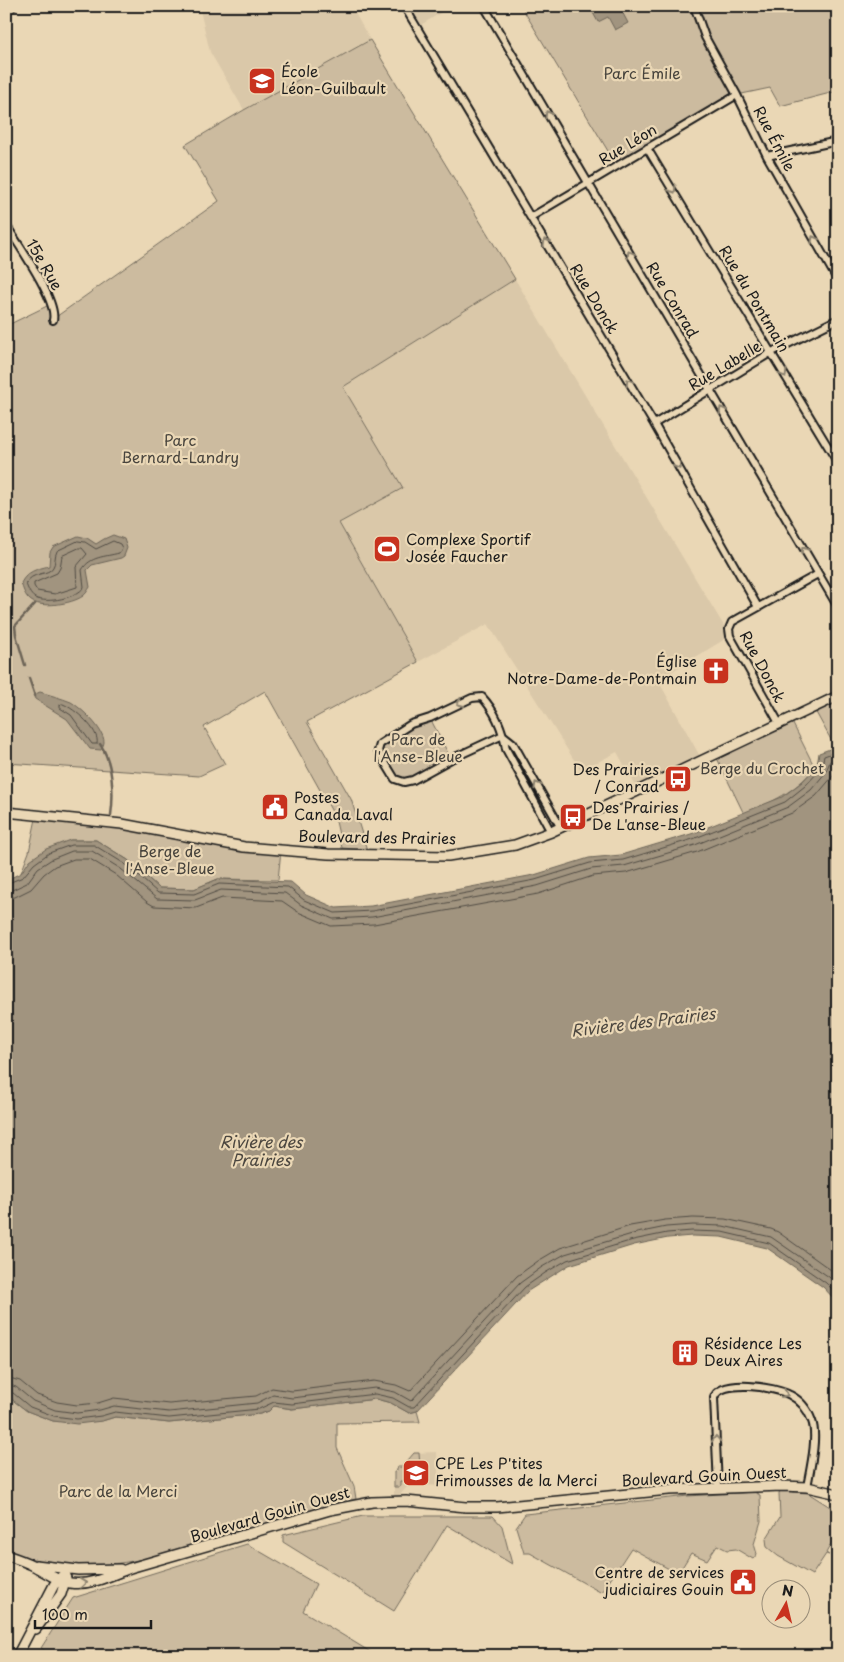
<svg xmlns="http://www.w3.org/2000/svg" width="844" height="1662" font-family="'Playpen Sans',sans-serif">
<rect width="100%" height="100%" fill="#ead7b5"/>
<filter id="ink" filterUnits="userSpaceOnUse"><feTurbulence type="fractalNoise" baseFrequency=".02" numOctaves="2"/><feDisplacementMap in="SourceGraphic" scale="10" xChannelSelector="R" yChannelSelector="G"/><feConvolveMatrix kernelMatrix="1 2 1 2 8 2 1 2 1" color-interpolation-filters="sRGB"/></filter>
<g filter="url(#ink)">
<path fill="#dac8a9" d="M199,6H351L370,40L244,110L210,52Z
M407,6H452L419,26Z
M515,279L730,636L658,680L702,760L638,790L617,752L581,771L488,624L418,662L339,523L403,488L343,387Z
M437,1452L439,1486L413,1484L406,1488L399,1496H394V1472H396L398,1467H402L414,1453Z"/>
<path fill="#ccbb9f" stroke="#746c5e" d="M521,6H838V91L780,106L770,88L737,95L617,166Z
M370,40L515,279L343,387L403,488L339,523L418,662L307,722L351,799L367,850L342,848L335,817L265,691L204,727L225,764L199,776L6,763V326L47,306L53,319L219,201L185,145L244,110Z
M838,696V746L835,747L813,707Z
M430,718L451,759L413,780L395,779L378,751L380,744L411,724Z
M790,718L815,768C793,793 774,801 744,814L715,754Z
M37,814L281,850L278,880L218,879L194,889L159,888L128,860L96,840H70L21,873L29,852Z
M6,1395L27,1411L53,1421H102L115,1417L169,1423L260,1414L269,1411L274,1406L292,1409L376,1399L391,1403L409,1413L417,1411L420,1422L337,1423V1448L354,1486L356,1499L321,1507L249,1529L248,1527L226,1534V1535C169,1552 122,1571 60,1564V1563L55,1562V1564L21,1556L6,1550Z
M414,1453H419L420,1466H413L414,1474H409L410,1481H400V1487H394V1472H396L398,1467H402Z
M780,1491L808,1493L838,1512V1531L826,1553L829,1555L826,1554L812,1575L778,1556L767,1547L766,1539L780,1517L779,1493Z
M754,1492L760,1495L761,1521L754,1544L757,1554L753,1559L736,1549L727,1550L717,1545L707,1560L691,1553L678,1574L631,1548L603,1591L600,1592L530,1553H524L516,1527L525,1514L688,1496Z
M363,1516H493L502,1526L512,1564L447,1525L394,1611L283,1542V1535Z
M247,1544L316,1584L303,1611L377,1656H53L41,1648L73,1598Z"/>
<path fill="#a1947f" stroke="#6c6457" d="M601,6H619L628,23L615,30L608,17L598,22L592,11Z
M113,535L124,539L127,548L124,556L121,558L92,565L87,570L90,587C88,590 86,594 83,596C72,604 40,609 30,600C25,596 23,589 21,583C27,571 37,569 49,566L50,552L53,547L78,536L87,538L96,544L104,539Z
M40,692C50,695 61,698 71,702C81,708 104,729 104,742C104,744 102,748 101,750L90,749L67,719L35,699L33,695Z
M838,746V1303L823,1287L767,1248L721,1237L692,1236L668,1238L634,1245L569,1265L528,1291L417,1411L409,1413L391,1403L376,1399L292,1409L274,1406L269,1411L260,1414L169,1423L115,1417L102,1421L77,1424L53,1421L27,1411L6,1395V880L21,873L30,860L46,849L70,840H96L128,860L159,888L194,889L218,879L291,882L306,895L336,908L371,906L534,875L589,858L621,855L691,834L782,797L802,782L817,766L819,753Z"/>
<g fill="none" stroke-linecap="round" stroke-linejoin="round">
<path stroke="#514c44" stroke-width="1" d="M78,541L85,542L96,549L113,541L120,544L122,548L119,553C105,557 90,556 82,570L84,587C77,598 47,604 35,598C30,595 28,589 26,584C31,571 49,576 53,567C56,563 54,556 57,551Z
M79,548H82L87,554L76,567L77,587L55,594L37,591L34,586V583L57,573L60,568L62,556Z
M63,704C75,709 100,730 97,744H92L71,715L60,708V705Z
M6,884L23,877L34,864L49,853L71,845H94L125,864L158,893L194,894L219,884L288,887L304,900L335,913L372,911L535,880L590,863L623,860L693,839L785,802L805,786L821,769L824,756L838,751
M6,890H12L27,883L38,868L52,859L72,851H92L121,869L157,899L195,900L221,890L285,893L301,905L333,919L372,917L537,886L591,869L624,866L695,845L788,807L811,790L826,772L830,761L838,758
M6,898L15,897L31,889L44,874L55,866L74,859H90L116,875L147,902L154,906L196,908L222,898L282,901L298,912L331,926L374,924L538,894L593,876L626,873L697,852L792,813L816,796L833,776L838,766
M6,1377L20,1381L37,1395L57,1402L77,1405L98,1403L114,1398L169,1404L256,1396L272,1388L292,1391L374,1381L396,1385L410,1391L517,1276L538,1261L560,1248L630,1226L665,1220L693,1218L725,1219L771,1229L778,1232L838,1275
M6,1384L16,1387L33,1401L55,1410L77,1413L100,1410L114,1406L169,1412L257,1403L273,1395L292,1398L375,1388L395,1392L411,1401L520,1283L542,1267L565,1254L632,1234L666,1227L693,1225L723,1226L771,1237L829,1277L838,1286
M6,1391L13,1393L30,1407L54,1416L77,1419L101,1416L115,1412L169,1418L259,1409L274,1402L292,1404L375,1394L393,1398L409,1407H414L525,1287L545,1273L567,1260L633,1240L667,1233L692,1231L722,1232L769,1243L826,1283L838,1295"/>
<path stroke="#6c6457" stroke-width="2.5" d="M25,665L16,635L15,626L35,604
M29,678L35,696
M100,744C113,762 114,794 111,815"/>
<g stroke="#1c1c1c" stroke-width="10">
<path id="street" d="M404,6L654,424L758,607
M484,6L838,607
M694,6L705,37L737,95L767,156L838,281
M647,148L838,463
M767,156L838,141
M531,217L737,95
M6,225C18,244 58,301 53,320
M654,424L772,352L838,319
M779,723L730,636L729,629L732,622L818,574
M503,735L451,759L413,780L404,782L395,779L378,751L380,744L411,724L430,718L472,698L482,697C495,711 503,731 506,749L551,832
M503,735L513,743L561,828
M718,1487L714,1398C720,1378 776,1387 790,1395C800,1400 808,1410 812,1421C818,1437 810,1470 807,1487"/>
</g>
<g stroke="#1c1c1c" stroke-width="12">
<path id="secondary" d="M6,8L12,6
M6,812L122,824L244,847L328,854L448,856L515,845L551,832L838,696
M6,1555C15,1558 24,1561 32,1565C44,1571 56,1581 70,1583C91,1586 112,1575 130,1568L330,1510L372,1502L406,1501L466,1507H497L669,1490L782,1486L807,1487L838,1494
M36,1565L78,1570L120,1569
M36,1629L61,1594L66,1578
M17,1656L54,1585L68,1569"/>
</g>
<use href="#street" stroke="#ead7b5" stroke-width="6"/>
<use href="#secondary" stroke="#ead7b5" stroke-width="9"/>
</g>
<defs><path id="oneway-chevron" d="M-2-3.5L2.5 0L-2 3.5" fill="none" stroke-width="1.6" stroke-linecap="round" stroke-linejoin="round" transform="scale(1.25)"/></defs>
<g stroke="#8d8370">
<use href="#oneway-chevron" transform="translate(548 114) rotate(-120)"/>
<use href="#oneway-chevron" transform="translate(673 190) rotate(59)"/>
<use href="#oneway-chevron" transform="translate(814 239) rotate(-119)"/>
<use href="#oneway-chevron" transform="translate(546 242) rotate(-121)"/>
<use href="#oneway-chevron" transform="translate(630 254) rotate(-121)"/>
<use href="#oneway-chevron" transform="translate(784 374) rotate(59)"/>
<use href="#oneway-chevron" transform="translate(629 382) rotate(-121)"/>
<use href="#oneway-chevron" transform="translate(722 410) rotate(-120)"/>
<use href="#oneway-chevron" transform="translate(678 466) rotate(60)"/>
<use href="#oneway-chevron" transform="translate(804 550) rotate(-120)"/>
<use href="#oneway-chevron" transform="translate(460 703) rotate(155)"/>
<use href="#oneway-chevron" transform="translate(537 785) rotate(-119)"/>
<use href="#oneway-chevron" transform="translate(785 1394) rotate(23)"/>
<use href="#oneway-chevron" transform="translate(716 1439) rotate(-93)"/>
<use href="#oneway-chevron" transform="translate(83 1583) rotate(-6)"/>
</g>
</g>
<defs>
<g id="school-square" transform="scale(1.4375)"><rect x="-9" y="-9" width="18" height="18" rx="4" fill="#c8321e" stroke="#ead7b5"/><path d="M0-5L7-2L0 1L-7-2ZM-4 1L0 2.5L4 1V4Q0 6-4 4Z" fill="#fff"/></g>
<g id="stadium-square" transform="scale(1.4375)"><rect x="-9" y="-9" width="18" height="18" rx="4" fill="#c8321e" stroke="#ead7b5"/><path d="M0-5a6.5 5 0 1 0 0 10a6.5 5 0 1 0 0-10ZM-3.5-1.8h7v3.6h-7Z" fill="#fff"/></g>
<g id="church-square" transform="scale(1.4375)"><rect x="-9" y="-9" width="18" height="18" rx="4" fill="#c8321e" stroke="#ead7b5"/><path d="M-1.2-6h2.4v3.5h3.3v2.4h-3.3V6h-2.4V-.1h-3.3v-2.4h3.3Z" fill="#fff"/></g>
<g id="bus-square" transform="scale(1.4375)"><rect x="-9" y="-9" width="18" height="18" rx="4" fill="#c8321e" stroke="#ead7b5"/><path d="M-5-6H5V4H4V6H2V4H-2V6H-4V4H-5ZM-3.5-4V0h7V-4ZM-3.5 1.2v1.5H-2V1.2ZM2 1.2v1.5H3.5V1.2Z" fill="#fff"/></g>
<g id="civic-square" transform="scale(1.4375)"><rect x="-9" y="-9" width="18" height="18" rx="4" fill="#c8321e" stroke="#ead7b5"/><path d="M-.6-6.5H3V-4.5H.6V-3L4-1V1h2V6H-6V1h2V-1L-.6-3ZM-1.2 2.5V6h2.4V2.5Z" fill="#fff"/></g>
<g id="building-square" transform="scale(1.4375)"><rect x="-9" y="-9" width="18" height="18" rx="4" fill="#c8321e" stroke="#ead7b5"/><path d="M-4-6H4V6H1V3H-1V6H-4ZM-2.5-4.3h1.7v1.8h-1.7ZM.8-4.3h1.7v1.8H.8ZM-2.5-1h1.7V.8h-1.7ZM.8-1h1.7V.8H.8Z" fill="#fff"/></g>
</defs>
<g fill-rule="evenodd">
<use href="#school-square" x="262" y="81"/>
<use href="#stadium-square" x="387" y="549"/>
<use href="#church-square" x="716" y="671"/>
<use href="#bus-square" x="678" y="779"/>
<use href="#civic-square" x="275" y="807"/>
<use href="#bus-square" x="573" y="817"/>
<use href="#building-square" x="685" y="1353"/>
<use href="#school-square" x="416" y="1473"/>
<use href="#civic-square" x="743" y="1582"/>
</g>
<g text-anchor="middle" stroke-width="4.5" stroke-linejoin="round" paint-order="stroke">
<g font-size="15" fill="#1c1c1c" stroke="#ead7b5" text-anchor="start">
<text x="281" y="77">École<tspan x="281" dy="17">Léon-Guilbault</tspan></text>
<text x="406" y="545">Complexe Sportif<tspan x="406" dy="17">Josée Faucher</tspan></text>
<text x="697" y="667" text-anchor="end">Église<tspan x="697" dy="17">Notre-Dame-de-Pontmain</tspan></text>
<text x="659" y="775" text-anchor="end">Des Prairies<tspan x="659" dy="17">/ Conrad</tspan></text>
<text x="294" y="803">Postes<tspan x="294" dy="17">Canada Laval</tspan></text>
<text x="592" y="813">Des Prairies /<tspan x="592" dy="17">De L'anse-Bleue</tspan></text>
<text x="704" y="1349">Résidence Les<tspan x="704" dy="17">Deux Aires</tspan></text>
<text x="435" y="1469">CPE Les P'tites<tspan x="435" dy="17">Frimousses de la Merci</tspan></text>
<text x="724" y="1578" text-anchor="end">Centre de services<tspan x="724" dy="17">judiciaires Gouin</tspan></text>
</g>
<g font-size="15" fill="#48443d" stroke="#ead7b5">
<text x="642" y="79">Parc Émile</text>
<text x="180" y="446">Parc<tspan x="180" dy="17">Bernard-Landry</tspan></text>
<text x="418" y="745">Parc de<tspan x="418" dy="17">l'Anse-Bleue</tspan></text>
<text x="762" y="774">Berge du Crochet</text>
<text x="170" y="857">Berge de<tspan x="170" dy="17">l'Anse-Bleue</tspan></text>
<text x="118" y="1497">Parc de la Merci</text>
</g>
<g font-size="15" fill="#1c1c1c" stroke="#ead7b5">
<text transform="translate(774 139) rotate(62)" y="5">Rue Émile</text>
<text transform="translate(628 145) rotate(-31)" y="5">Rue Léon</text>
<text transform="translate(44 265) rotate(60)" y="5">15e Rue</text>
<text transform="translate(594 299) rotate(59)" y="5">Rue Donck</text>
<text transform="translate(754 299) rotate(59)" y="5">Rue du Pontmain</text>
<text transform="translate(672 300) rotate(59)" y="5">Rue Conrad</text>
<text transform="translate(725 366) rotate(-31)" y="5">Rue Labelle</text>
<text transform="translate(762 667) rotate(62)" y="5">Rue Donck</text>
<text transform="translate(377 838) rotate(1)" y="5">Boulevard des Prairies</text>
<text transform="translate(704 1477) rotate(-3)" y="5">Boulevard Gouin Ouest</text>
<text transform="translate(270 1515) rotate(-16)" y="5">Boulevard Gouin Ouest</text>
</g>
<g font-size="16" font-style="italic" fill="#4b463f" stroke="#ead7b5">
<text transform="translate(643 1022) rotate(-7)" y="6">Rivière des Prairies</text>
<text x="261" y="1148">Rivière des<tspan x="261" dy="18">Prairies</tspan></text>
</g>
</g>
<rect width="844" height="1662" fill="none" stroke="#ead7b5" stroke-width="25"/>
<rect x="12" y="12" width="819" height="1637" fill="none" stroke="#1c1c1c" stroke-width="2" filter="url(#ink)"/>
<g transform="translate(786 1604) rotate(8)"><circle r="24" fill="#ead7b5" stroke="#988c78"/>
<path d="M0-4L9 19L0 12L-9 19Z" fill="#c8321e"/>
<text y="-8" font-size="14" font-weight="bold" text-anchor="middle" fill="#1c1c1c">N</text>
</g>
<path d="M35 1620v8h116v-8" fill="none" stroke="#1c1c1c" stroke-width="2.5"/>
<text x="42" y="1620" font-size="15" fill="#1c1c1c" stroke="#ead7b5" stroke-width="4" paint-order="stroke">100 m</text>
</svg>
